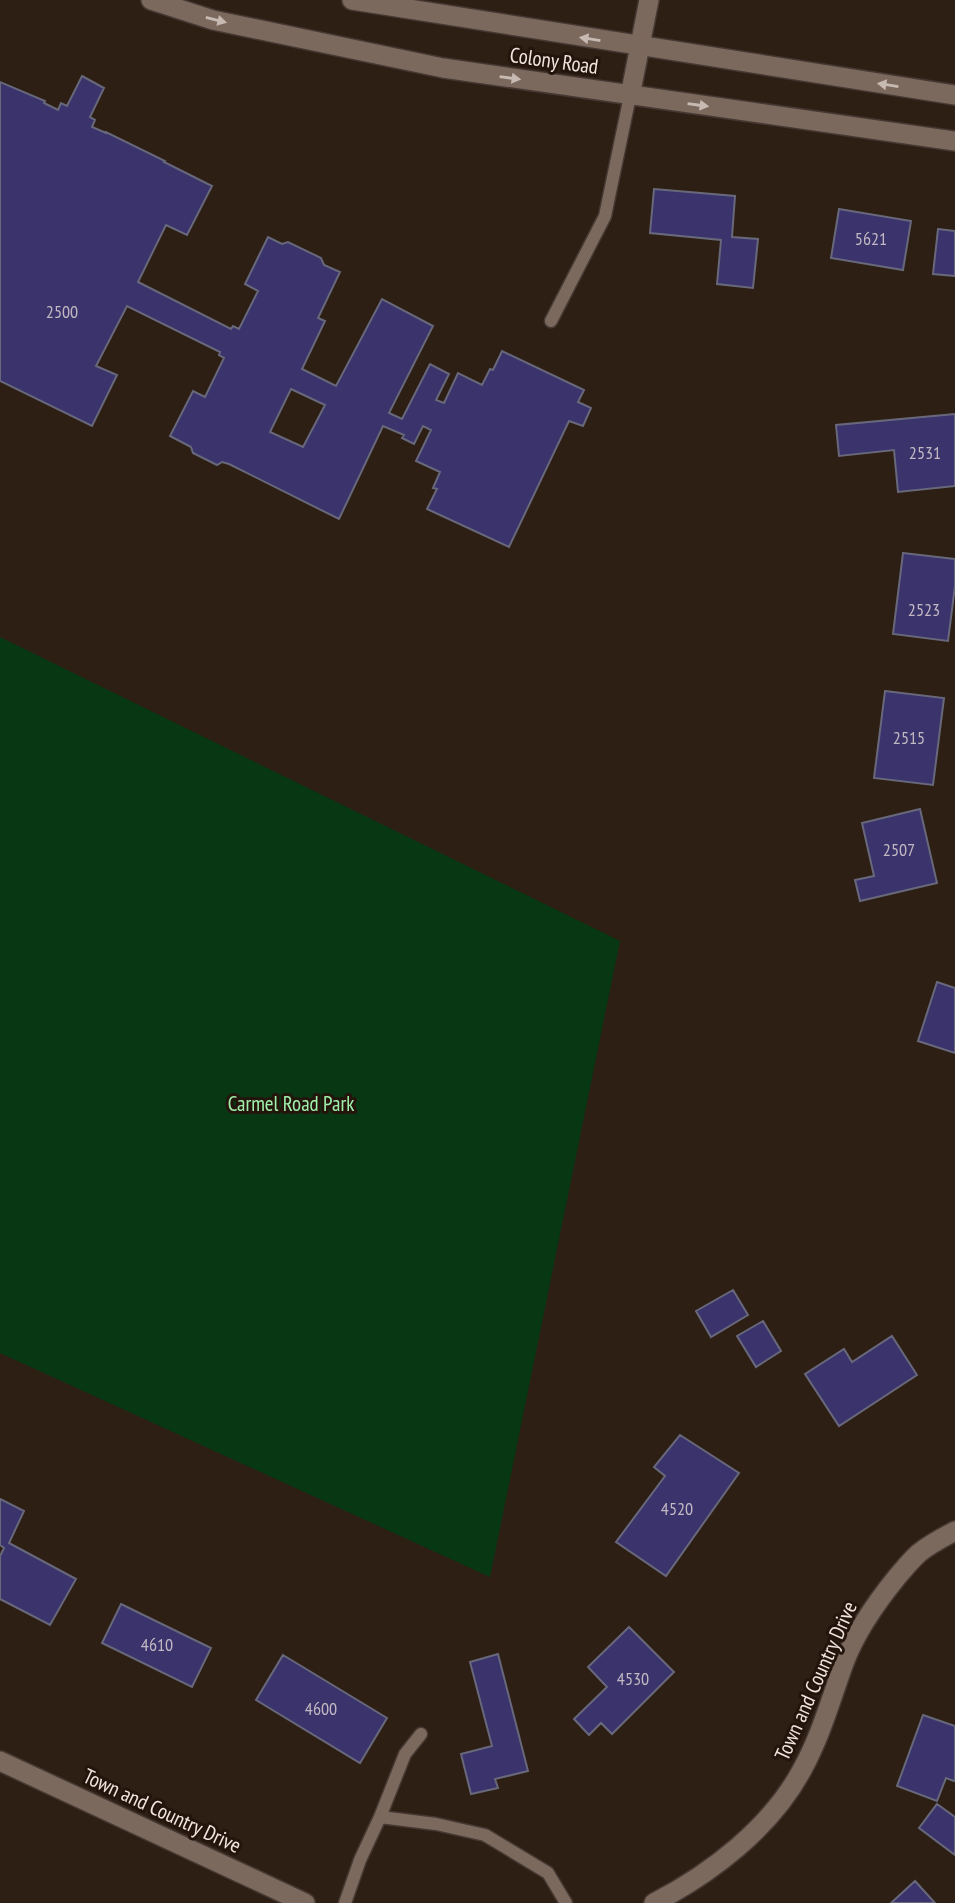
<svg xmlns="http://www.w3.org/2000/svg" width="955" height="1903" font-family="'PT Sans Narrow',sans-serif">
<rect width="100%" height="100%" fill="#2e1f15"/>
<path fill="#083714" d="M0,637L620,941L490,1577L0,1353Z"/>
<path fill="#3a336c" stroke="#68687b" stroke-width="2" fill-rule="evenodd" d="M82,76L104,88L90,117L95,120L92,127L106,133V132L165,161L164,162L212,186L187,235L166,225L138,282L231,329L233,326L239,329L258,291L245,284L268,237L282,244L288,242L321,258L324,265L340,272L318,318L325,321L302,369L336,386L382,299L433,326L389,413L402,419L430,364L449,374L436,400L444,403L458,373L482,385L490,369L493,370L502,351L584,390L578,402L591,408L583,426L569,421L509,547L427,509L437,489L433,488L440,472L416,461L431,430L423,426L414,444L402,438L404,435L383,426L339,519L229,464L222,462L217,465L193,453L191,447L170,436L193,391L205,397L224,358L219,355L220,352L127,306L96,366L117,375L92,426L0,381V82L45,101L44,103L58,110L61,103L67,106ZM291,389L325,405L303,447L270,432Z
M654,189L735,196L732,237L758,239L753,288L717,284L721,240L650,233Z
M839,209L911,221L903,270L831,258Z
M938,229L955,231V276L933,274Z
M955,414V486L898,492L894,450L839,456L836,425Z
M903,553L955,559V586L948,641L893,634Z
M885,691L944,698L933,785L874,778Z
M920,809L937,883L860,901L855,880L874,876L862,823Z
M937,982L955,988V1053L918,1041Z
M733,1290L748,1315L711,1337L696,1311Z
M763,1321L781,1351L756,1367L737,1336Z
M892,1336L917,1375L839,1426L805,1374L844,1349L852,1362Z
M680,1435L739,1473L666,1576L616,1542L665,1476L654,1467Z
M0,1499L24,1511L9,1543L76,1579L50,1625L0,1599V1556L4,1548L0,1545Z
M121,1604L211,1648L192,1687L102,1643Z
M629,1627L674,1672L612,1734L601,1723L589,1735L574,1719L607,1687L588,1667Z
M498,1654L528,1771L495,1779L498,1788L471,1794L461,1754L492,1746L470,1662Z
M283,1655L387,1718L360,1763L256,1700Z
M923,1715L955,1726V1780L954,1781L946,1778L937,1801L897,1786Z
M937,1804L955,1817V1855L919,1828Z
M915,1881L935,1903H891Z"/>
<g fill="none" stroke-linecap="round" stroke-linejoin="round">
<g stroke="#463933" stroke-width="15">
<path id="service" d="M551,321L605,216L630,96
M380,1817L436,1824L485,1835L548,1873L566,1903
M345,1903L360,1860L380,1817L405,1754L421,1734"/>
</g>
<g stroke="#463933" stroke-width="22">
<path id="minor" d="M630,96L649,0
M0,1761L305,1903
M654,1903C712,1873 772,1827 803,1768C821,1735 831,1699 844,1663C856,1631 875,1604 897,1577C904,1569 911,1560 919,1553C930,1544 942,1538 955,1531"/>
</g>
<g stroke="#463933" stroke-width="22">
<path id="secondary" d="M151,0L213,20L443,68L955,141
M352,0L955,95"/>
</g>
<use href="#service" stroke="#7c695e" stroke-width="12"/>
<use href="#minor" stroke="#7c695e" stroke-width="19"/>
<use href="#secondary" stroke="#7c695e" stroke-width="19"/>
</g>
<defs><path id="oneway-solid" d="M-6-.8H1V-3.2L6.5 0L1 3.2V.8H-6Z" transform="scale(1.75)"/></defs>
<g fill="#c7bab2">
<use href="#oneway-solid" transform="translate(216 20) rotate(14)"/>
<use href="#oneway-solid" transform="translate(590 39) rotate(-171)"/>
<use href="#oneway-solid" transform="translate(510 78) rotate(8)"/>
<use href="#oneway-solid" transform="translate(888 85) rotate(-171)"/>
<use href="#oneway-solid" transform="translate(698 105) rotate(8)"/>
</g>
<g text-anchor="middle" stroke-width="6" stroke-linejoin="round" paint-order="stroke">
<g font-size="18" fill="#c2b8c2">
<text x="871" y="245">5621</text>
<text x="62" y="318">2500</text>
<text x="925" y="459">2531</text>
<text x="924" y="616">2523</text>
<text x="909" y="744">2515</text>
<text x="899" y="856">2507</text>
<text x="677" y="1515">4520</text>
<text x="157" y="1651">4610</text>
<text x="633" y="1685">4530</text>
<text x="321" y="1715">4600</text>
</g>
<g font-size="21" fill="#f0e5df" stroke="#24150c">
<text transform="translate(554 61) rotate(8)" y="7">Colony Road</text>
<text transform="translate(816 1681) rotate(-66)" y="7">Town and Country Drive</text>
<text transform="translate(162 1811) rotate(25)" y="7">Town and Country Drive</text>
</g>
<g font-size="21" fill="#9ff0ab" stroke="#24150c">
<text x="291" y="1111">Carmel Road Park</text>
</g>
</g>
</svg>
